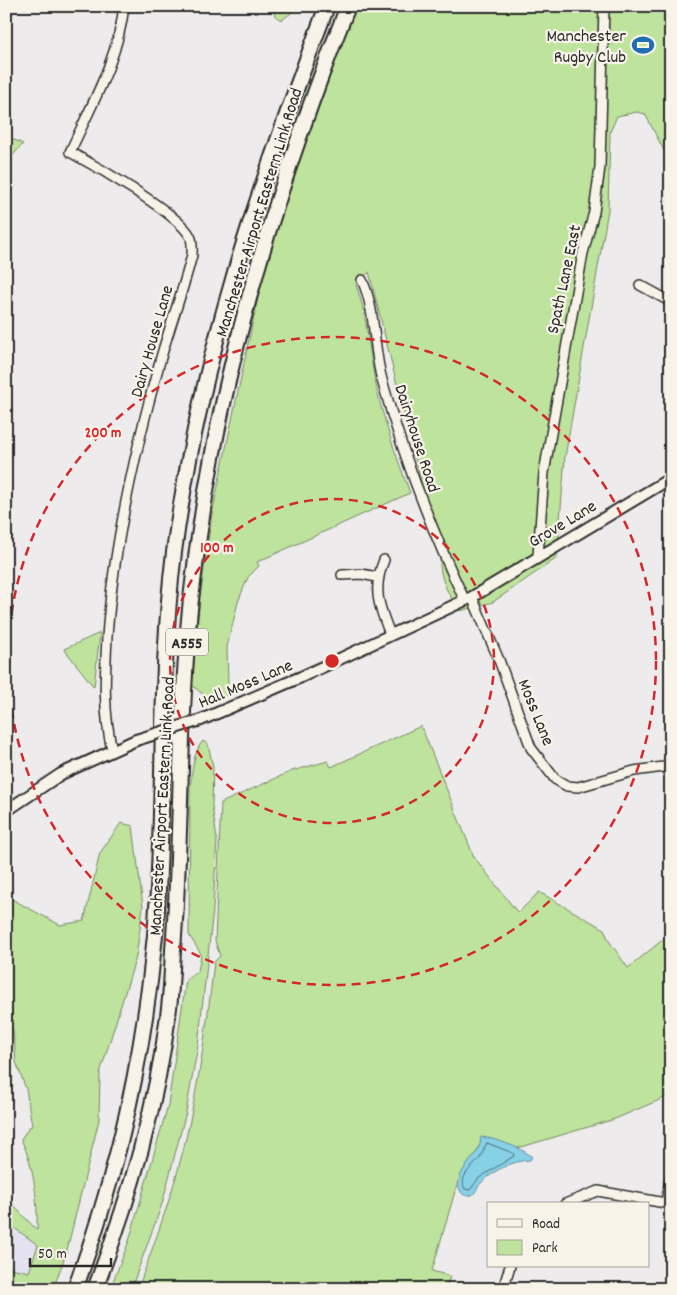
<svg xmlns="http://www.w3.org/2000/svg" width="677" height="1295" font-family="Dekko,sans-serif">
<rect width="100%" height="100%" fill="#eeebec"/>
<filter id="ink" filterUnits="userSpaceOnUse"><feTurbulence type="fractalNoise" baseFrequency=".02" numOctaves="2"/><feDisplacementMap in="SourceGraphic" scale="10" xChannelSelector="R" yChannelSelector="G"/><feConvolveMatrix kernelMatrix="1 2 1 2 8 2 1 2 1" color-interpolation-filters="sRGB"/></filter>
<g filter="url(#ink)">
<path fill="#e4e1f1" d="M6,1222L38,1245L29,1272L6,1267Z"/>
<path fill="#bee39d" stroke="#748764" d="M273,6H294L291,13L282,20L275,16Z
M355,6H671V164L645,114L637,112L617,116L610,132L608,210L565,457L557,558L493,602L460,611C448,594 439,579 440,558L369,272L356,285C367,314 368,345 374,375C381,415 396,455 410,493L257,562L259,566L248,577L238,602L227,647L228,683L226,695C212,704 203,695 192,685L200,597L212,514L269,245Z
M6,136L23,144L6,163Z
M100,633L94,687L64,649Z
M421,726L474,857L518,913L539,892L604,929L609,941L628,968L671,933V1095L615,1119L478,1160L458,1181L432,1271L450,1276L446,1289H138C151,1252 165,1215 176,1177C196,1107 206,1034 214,962L220,956L215,941L221,803L292,771L328,761L331,767Z
M203,741L208,744L213,767L212,806L217,839L213,910L198,1045L186,1112L162,1204L131,1289H110L129,1241L168,1105L186,980L198,971L201,954L189,935L190,787C192,773 193,751 203,741Z
M121,823L133,826L143,907L136,957L100,1073L99,1120L66,1254L53,1289H6V1267L29,1272L38,1245L6,1222V1202H10L37,1230C38,1200 34,1166 21,1139L29,1127L32,1126L26,1089L16,1062L13,1030L6,1020V896L60,925L84,921L100,853Z"/>
<path fill="#87d1e7" stroke="#628f9c" d="M481,1137C494,1138 523,1148 532,1157L530,1160C511,1161 495,1170 481,1183C478,1186 475,1194 472,1195C462,1199 457,1188 459,1181C462,1163 481,1156 481,1137Z"/>
<g fill="none" stroke-linecap="round" stroke-linejoin="round">
<path stroke="#506d76" stroke-width="1" d="M487,1143L513,1153L514,1156L479,1178L470,1190L465,1189C458,1176 473,1167 480,1158C483,1153 484,1148 487,1143Z"/>
<g stroke="#2b2b2b" stroke-width="12">
<path id="minor" d="M362,280C376,310 373,348 382,380C403,456 431,529 465,601
M640,285L671,302
M538,556L544,473L583,253L594,212L600,167L604,6
M384,560C372,589 379,607 390,634
M342,575L361,574L377,577
M472,597L499,660L531,748L555,779L567,786L578,787L634,771L671,766
M112,750C103,711 105,676 107,637C113,548 136,447 160,361C170,325 183,291 192,255C192,250 193,241 190,236C178,213 96,166 70,152C92,104 118,59 124,6
M666,1203L671,1174
M565,1204L598,1191L671,1204
M503,1289L510,1266"/>
</g>
<g stroke="#2b2b2b" stroke-width="14">
<path id="tertiary" d="M201,720L301,677L472,597L671,478
M6,811L61,774L136,740"/>
</g>
<g stroke="#2b2b2b" stroke-width="18">
<path id="trunk" d="M75,1289C117,1175 144,1056 155,935C166,808 158,679 174,552C199,361 259,185 327,6
M95,1289C130,1197 157,1106 169,1008C172,984 172,960 174,936C182,824 179,711 191,599C213,393 272,198 348,6"/>
</g>
<use href="#minor" stroke="#f7f3e8" stroke-width="9"/>
<use href="#tertiary" stroke="#f7f3e8" stroke-width="10"/>
<use href="#trunk" stroke="#f7f3e8" stroke-width="14"/>
<g stroke="#2b2b2b" stroke-width="14" stroke-linecap="butt">
<path id="tertiary-bridge" d="M136,740L201,720"/>
</g>
<use href="#tertiary-bridge" stroke="#f7f3e8" stroke-width="10"/>
</g>
</g>
<g fill="none" stroke="#d62828" stroke-width="2.5" stroke-dasharray="9 6">
<circle cx="332" cy="661" r="162"/>
<circle cx="332" cy="661" r="324"/>
</g>
<defs>
<g id="stadium-bare" transform="scale(1.725)"><path d="M0-5a6.5 5 0 1 0 0 10a6.5 5 0 1 0 0-10ZM-3.5-1.8h7v3.6h-7Z" fill="#1f6fb2" stroke="#f7f3e8" stroke-width="2.5" paint-order="stroke"/></g>
</defs>
<g fill-rule="evenodd">
<use href="#stadium-bare" x="643" y="45"/>
</g>
<g text-anchor="middle" stroke-width="4.5" stroke-linejoin="round" paint-order="stroke">
<rect fill="#f7f3e8" stroke="#686764" stroke-width="1" x="166" y="628.5" width="42" height="27" rx="4"/>
<g font-size="16" font-weight="bold" fill="#2b2b2b">
<text x="187" y="648">A555</text>
</g>
<g font-size="18" fill="#2b2b2b" stroke="#f7f3e8" text-anchor="end">
<text x="626" y="41">Manchester<tspan x="626" dy="21">Rugby Club</tspan></text>
</g>
<g font-size="18" fill="#2b2b2b" stroke="#f7f3e8">
<text transform="translate(258 212) rotate(-73)" y="6">Manchester Airport Eastern Link Road</text>
<text transform="translate(563 279) rotate(-78)" y="6">Spath Lane East</text>
<text transform="translate(151 341) rotate(-74)" y="6">Dairy House Lane</text>
<text transform="translate(418 438) rotate(72)" y="6">Dairyhouse Road</text>
<text transform="translate(562 523) rotate(-31)" y="6">Grove Lane</text>
<text transform="translate(245 683) rotate(-23)" y="6">Hall Moss Lane</text>
<text transform="translate(537 712) rotate(68)" y="6">Moss Lane</text>
<text transform="translate(161 806) rotate(-87)" y="6">Manchester Airport Eastern Link Road</text>
</g>
</g>
<circle cx="332" cy="661" r="8" fill="#d62828" stroke="#f7f3e8" stroke-width="2.5"/>
<g font-size="15" text-anchor="middle" font-weight="bold" fill="#d62828" stroke="#f7f3e8" stroke-width="4.5" stroke-linejoin="round" paint-order="stroke">
<text x="103" y="437">200 m</text>
<text x="217" y="552">100 m</text>
</g>
<rect width="677" height="1295" fill="none" stroke="#f7f3e8" stroke-width="25"/>
<rect x="12" y="12" width="652" height="1270" fill="none" stroke="#2b2b2b" stroke-width="2" filter="url(#ink)"/>
<rect x="487" y="1202" width="162" height="65" fill="#f7f3e8" stroke="#a5a39c"/>
<rect x="497" y="1219" width="25" height="8" fill="#f7f3e8" stroke="#a5a39c"/>
<text x="532" y="1228" font-size="15" fill="#2b2b2b">Road</text>
<rect x="497" y="1240" width="25" height="15" fill="#bee39d" stroke="#a5a39c"/>
<text x="532" y="1252" font-size="15" fill="#2b2b2b">Park</text>
<path d="M30 1258v8h81v-8" fill="none" stroke="#2b2b2b" stroke-width="2.5"/>
<text x="38" y="1258" font-size="15" fill="#2b2b2b" stroke="#f7f3e8" stroke-width="4" paint-order="stroke">50 m</text>
</svg>
